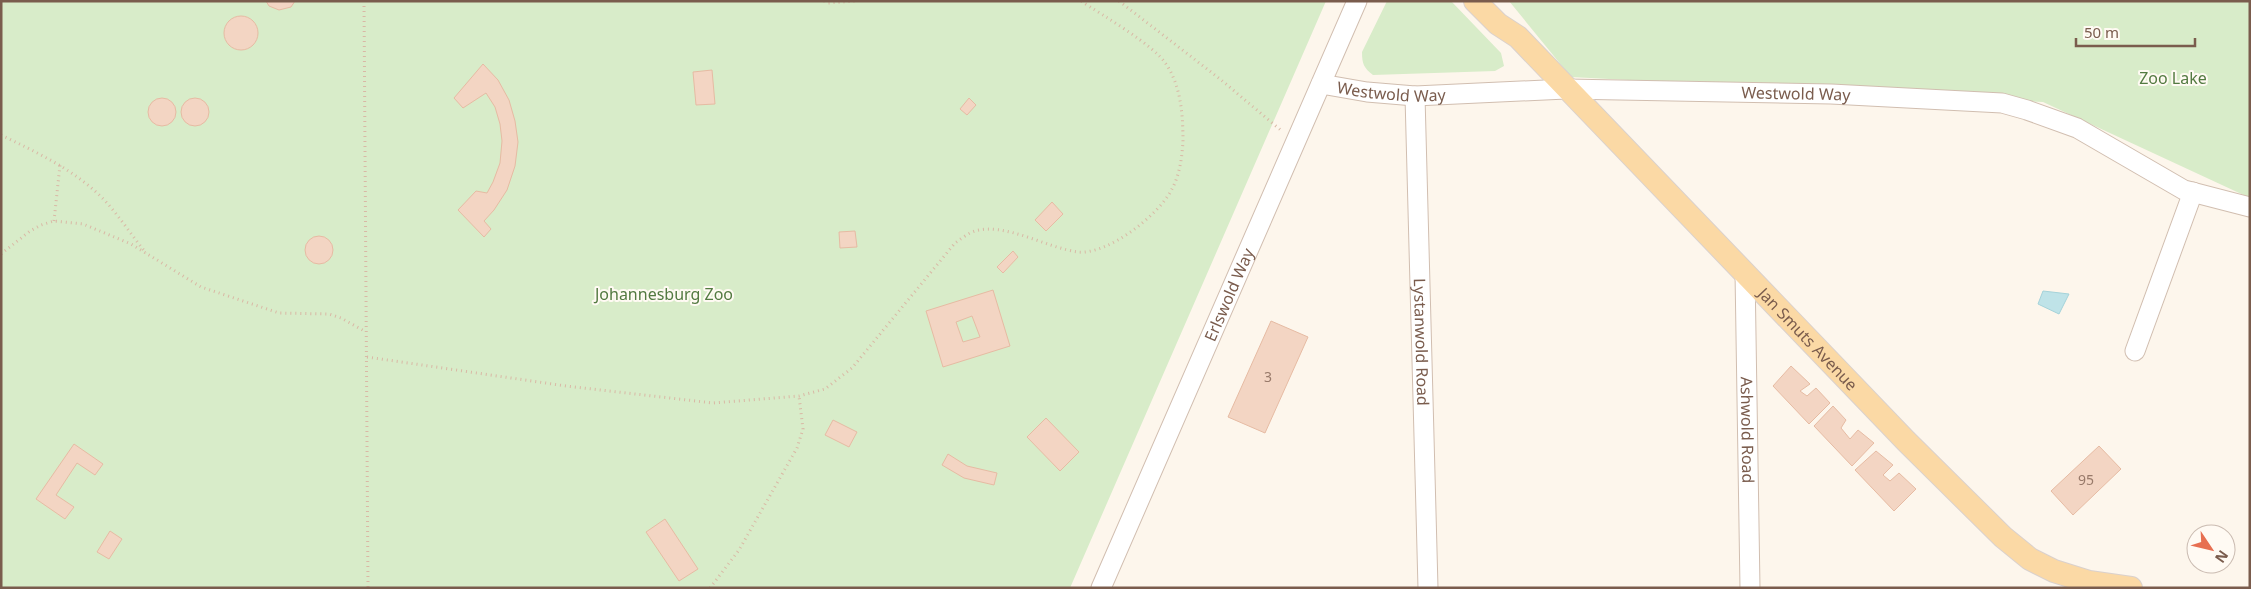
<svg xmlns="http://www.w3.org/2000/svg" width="2251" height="589" font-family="'Noto Sans',sans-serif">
<rect width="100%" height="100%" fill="#fdf6ec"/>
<path fill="#d8ecc9" d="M1,1H1326L1070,588H1Z
M1387,1H1451L1501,53L1504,66L1495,71L1373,75C1364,68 1362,64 1362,52Z
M1509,1H2250V198L2043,102L1571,77Z"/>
<path fill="#bfe3e8" stroke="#a5d3da" d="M2043,291L2069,294L2059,314L2038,304Z"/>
<path fill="#f3d5c3" stroke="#e6bba3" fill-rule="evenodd" d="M266,1H295L291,7L279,10L269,6Z
M224 33a17 17 0 1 1 34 0a17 17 0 1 1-34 0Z
M483,64L498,80L509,100L515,121L518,142L515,166L507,190L494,210L484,221L491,229L484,237L458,210L476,191L487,193L493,182L500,163L502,141L500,124L495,107L486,93L463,108L454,98Z
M712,70L715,104L696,105L693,72Z
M148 112a14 14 0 1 1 28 0a14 14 0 1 1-28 0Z
M181 112a14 14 0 1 1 28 0a14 14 0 1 1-28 0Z
M969,98L976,105L967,115L960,109Z
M1052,202L1063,214L1046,231L1035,220Z
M855,231L857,247L840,248L839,232Z
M305 250a14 14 0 1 1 28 0a14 14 0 1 1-28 0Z
M1013,251L1018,257L1003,273L997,267Z
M993,290L1010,346L943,367L926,311ZM972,316L980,337L963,342L956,322Z
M1271,321L1308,337L1265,433L1228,417Z
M1791,366L1810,384L1800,391L1807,396L1816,388L1830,403L1809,424L1773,386Z
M1833,406L1846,420L1841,428L1850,439L1858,430L1874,443L1852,466L1814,426Z
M1046,418L1079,452L1060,471L1027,437Z
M833,420L857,432L849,447L825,435Z
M74,444L103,464L95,475L77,463L56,495L74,507L65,519L36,499Z
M2099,446L2121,469L2073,515L2051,491Z
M1876,451L1893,465L1883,475L1890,481L1899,473L1916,489L1894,511L1855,470Z
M948,454L967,466L997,473L994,485L964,478L942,465Z
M665,519L698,569L679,581L646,532Z
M110,531L122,539L109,559L97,552Z"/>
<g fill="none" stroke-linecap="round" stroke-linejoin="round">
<g stroke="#d1beb0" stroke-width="21">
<g id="minor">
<path id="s1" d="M1321,84L1367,92L1415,96L1566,89L1831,94L2002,103L2027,110L2077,128L2184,190L2250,207"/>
<path id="s2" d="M1415,96L1428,588"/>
<path id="s3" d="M1745,272L1750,588"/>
<path d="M2135,351L2193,192"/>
<path id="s4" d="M1101,588L1357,1"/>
</g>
</g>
<g stroke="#dad1cd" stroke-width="24">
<g id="major">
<path id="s5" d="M1475,1L1498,24L1518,37L1906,441L2003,537L2030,559L2054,571L2089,582L2131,588"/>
</g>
</g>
<path stroke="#d9b8a5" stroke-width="3" stroke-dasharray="1 4" stroke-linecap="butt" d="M364,1L368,588
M824,1L828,3L856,1
M1119,1L1220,79L1283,132
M1,135C40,154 79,172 108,204C121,219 133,237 146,253
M54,221L60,165
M1,254L30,231L41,225L54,221L83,224L131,244L201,287L279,313L329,314L341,318L366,332
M367,357L566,386L713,403L799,396L825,389L852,368L955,243C961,239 968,233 975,231C1005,222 1047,248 1078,252C1108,255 1159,215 1172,189C1180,174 1182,157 1183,141C1183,115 1181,86 1166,64C1154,45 1102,15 1081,1
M710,588L739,550L797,448L803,429L799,396"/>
<use href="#minor" stroke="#fff" stroke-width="19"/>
<use href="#major" stroke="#fbd9a5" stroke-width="22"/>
</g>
<g text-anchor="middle" stroke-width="4" stroke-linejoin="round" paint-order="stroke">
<g font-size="14" fill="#987a6a">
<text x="1268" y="382">3</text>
<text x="2086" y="485">95</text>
</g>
<g font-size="16" fill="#537a41" stroke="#fffaf3">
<text x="2173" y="84">Zoo Lake</text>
<text x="664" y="300">Johannesburg Zoo</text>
</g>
<g font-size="16" fill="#7a5c4d" stroke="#fffaf3">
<text dy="6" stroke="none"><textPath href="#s1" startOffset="71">Westwold Way</textPath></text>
<text dy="6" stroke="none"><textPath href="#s1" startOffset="476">Westwold Way</textPath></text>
<text dy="6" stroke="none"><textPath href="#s4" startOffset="320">Erlswold Way</textPath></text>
<text dy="6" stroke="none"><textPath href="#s5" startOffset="475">Jan Smuts Avenue</textPath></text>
<text dy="6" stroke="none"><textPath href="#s2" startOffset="246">Lystanwold Road</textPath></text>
<text dy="6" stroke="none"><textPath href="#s3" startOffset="158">Ashwold Road</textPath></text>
</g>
</g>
<rect width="2251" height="589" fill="none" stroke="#7a5c4d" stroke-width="5"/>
<g transform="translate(2211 549) rotate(125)"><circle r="24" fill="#fffaf3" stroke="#cabbb1"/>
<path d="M0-4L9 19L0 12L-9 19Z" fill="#e76f51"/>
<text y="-8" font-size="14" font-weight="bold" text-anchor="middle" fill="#7a5c4d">N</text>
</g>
<path d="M2076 38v8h119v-8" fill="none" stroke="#7a5c4d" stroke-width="2.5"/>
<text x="2084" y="38" font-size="15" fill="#7a5c4d" stroke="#fffaf3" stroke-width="4" paint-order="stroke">50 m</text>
</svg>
